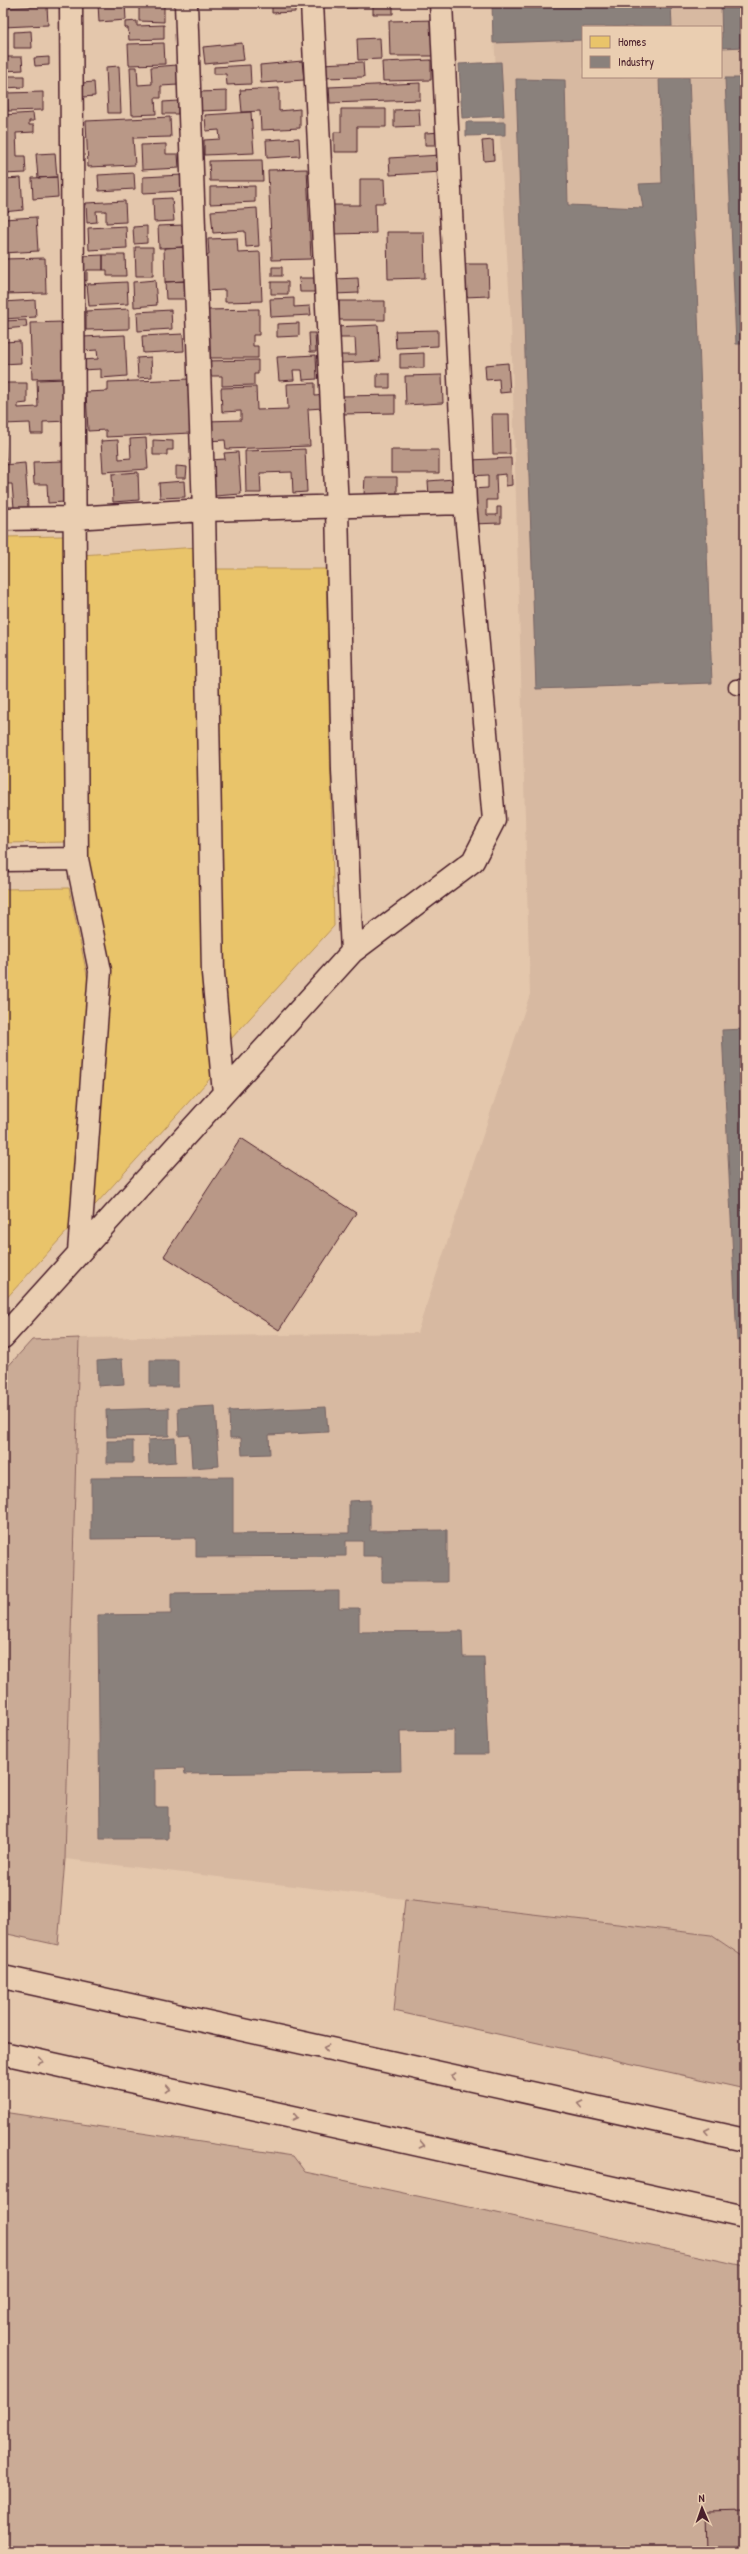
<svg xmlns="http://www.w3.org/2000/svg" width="748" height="2554" font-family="'Patrick Hand',sans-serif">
<rect width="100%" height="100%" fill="#e4c7ac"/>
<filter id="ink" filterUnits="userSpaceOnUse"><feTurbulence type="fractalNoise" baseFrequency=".025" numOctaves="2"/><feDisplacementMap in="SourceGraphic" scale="8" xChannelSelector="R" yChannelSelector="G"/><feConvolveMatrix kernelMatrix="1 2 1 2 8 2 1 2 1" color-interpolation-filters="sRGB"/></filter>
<g filter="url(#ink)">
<path fill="#d7b9a1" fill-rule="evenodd" d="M492,3H745V1958L711,1935L65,1859L79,1338L417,1333L530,994L511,322ZM583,27H721V77H583Z"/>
<path fill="#caab96" stroke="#8a6560" d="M79,1338L65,1859L58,1945L3,1933V1372L32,1340Z
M405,1899L711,1935L745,1958V2089L394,2011Z
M3,2112L293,2156L305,2172L745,2266V2551H3Z"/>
<path fill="#e9c46a" stroke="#b99257" d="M64,536L68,842L3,843V537Z
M198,547L216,1072L86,1215L105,962L84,862L81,555Z
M214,569H326L334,926L230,1040L221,943Z
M69,888L89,985L70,1228L3,1302V889Z"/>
<path fill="#8a817c" stroke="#776464" d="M492,3H671L672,27H583V40L493,43Z
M721,3H745V47L722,48Z
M501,62L504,116L462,118L459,64Z
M659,77H689L712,683L536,689L516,79L565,80L568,205L643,208L639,184L662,183Z
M725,78H745V344H736Z
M466,122H505V135L466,136Z
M740,389H745V571Z
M745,1029V1340L737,1341L722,1030Z
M122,1359L124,1384L98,1386L97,1361Z
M150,1360H178V1387H150Z
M215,1406L219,1466L192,1468L190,1435L179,1436L178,1408Z
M326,1407L328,1432L269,1435L270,1454L242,1455L241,1438H230L229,1411Z
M169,1408V1436L107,1437L106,1410Z
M175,1438L176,1462L149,1464L148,1440Z
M107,1441H133V1463H107Z
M233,1477V1534L349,1533V1501L370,1500V1531L447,1530V1582H382V1556H363V1541H346V1556L196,1557V1538L91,1539V1478Z
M339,1591V1608H359V1632L462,1631L463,1657H484L488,1754H454V1730L400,1731L401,1771L185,1774L184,1768L155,1769V1807H168V1839H100L98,1615L171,1614V1593Z"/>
<path fill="#b99887" stroke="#4a1f2b" d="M98,3H125L126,20L99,22Z
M139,3H164V22L139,21Z
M272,3H295V12L272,13Z
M339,3H357V8H338Z
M373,3H393V14H373Z
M47,6L48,25L3,27V8Z
M436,20L437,56H390L389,21Z
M137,21V26L164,25V39L129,40L128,28H125V22Z
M3,31H6L7,49H3Z
M31,31L32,48H14V32Z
M380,38L381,59L358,60L357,39Z
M164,43L165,64L129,65L128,44Z
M242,43L244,60L205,64L203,47Z
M3,57H22L23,70L3,71Z
M49,57V65L35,66L34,58Z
M431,60V80L383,81L382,62Z
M302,61L304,80L261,83L260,65Z
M363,62L364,77L321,78V64Z
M177,65L178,85L161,86V98H155L156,114L132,115L130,67H137L138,85L152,84L151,67Z
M250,65L251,84L227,85L226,74H214V67Z
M119,66L121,113H108L106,67Z
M3,76H24V87L3,88Z
M94,82L95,96L83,97L82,83Z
M420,83V100L330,103L329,87Z
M279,88V111L300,109V128L261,130L260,111L242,112L240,90Z
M227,91V110L199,111V92Z
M43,92V110L8,111L7,93Z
M178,101V114H163V102Z
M341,109H386V127H357V152H334V132H341Z
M419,109L420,126L394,127V110Z
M251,112L254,153L204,155V140L220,139L219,130L206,131L205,115Z
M33,113L34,121H29V125H34V132L16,133L17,156H25L26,173L3,174V115Z
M170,117L171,137L133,138L135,165L88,167L86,121Z
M442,132V145H425V133Z
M299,138L300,156L267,158L266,140Z
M493,140L494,160L484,161L482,141Z
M166,144V154H178L179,168L142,170L141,145Z
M55,153L57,177L38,178L36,154Z
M441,155L442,172L390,175L389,158Z
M262,160L263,181H210L209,161Z
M307,169L311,259L272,260L268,170Z
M134,173L135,189L99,191L98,175Z
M182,175L183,191L143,193V177Z
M57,177L58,197L33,199L32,178Z
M21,178L23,210L3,212V179Z
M360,179H384L385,203H375L376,233L333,234L332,205H360Z
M255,186V202L210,204V187Z
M172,198L174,221L154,222L153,199Z
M125,201L126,222L106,223V211H96L97,222L87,223L86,203Z
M257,208L259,246L246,247L245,231L213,233L211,211Z
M36,217L38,251L3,253V219Z
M184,225L185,247L159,248L158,226Z
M126,226L127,248L89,250L88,228Z
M147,226V243L134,244L133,227Z
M387,232H424L425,278L388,279Z
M237,238L238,253L260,252L262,301L225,302V290L204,291L203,255H209L208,239Z
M135,247H153V276H136Z
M185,247L186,281L165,282L164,248Z
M103,255V270H87V281L82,280L81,256Z
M103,255H125L126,276H107V270H103Z
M45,258L46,293L3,294V259Z
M463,264H488L489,296L464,297Z
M272,267H282V276H272Z
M299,278H318V292H300Z
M358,278L359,293L334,294V279Z
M155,280L157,305L134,307L133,282Z
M186,281L187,299H166L165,282Z
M127,282L128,304L89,306L87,284Z
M271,282H288V294H271Z
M294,298V307L310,306L311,315L271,317L270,299Z
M35,300L36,317L3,319V302Z
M339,301H385V320H339Z
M129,309V329L86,330V311Z
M259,309V335H253V346H258V358H207L206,310Z
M171,310L172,329L138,331L137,312Z
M26,320L27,327L3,329V321Z
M63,322L65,378L32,379L30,323Z
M299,323V336L277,337V324Z
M378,325L380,361L341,363L340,355H356L355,338H335L334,327Z
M438,330V346L396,348L395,331Z
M309,333H315L316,352H310Z
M183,334L184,351L143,353L142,336Z
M125,335L127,376L101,378V369L81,370V360L98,359L97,350L82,351V337Z
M20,341L21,363L3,364V342Z
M424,353V368H400V354Z
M316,355L317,379L303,380L302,370H293L294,380L279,381L277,357Z
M151,357L152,377L138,378L137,358Z
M258,360V374H254V385L222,386V376H203V361Z
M508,363L510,392L500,393L499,379L486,380L485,365Z
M377,374H390V388H377Z
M442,375L443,403L406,405L405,376Z
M68,379L69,421L43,422V434H31L30,423L3,424V383H27V403L18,404V408L38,407L37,380Z
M189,379L191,433L106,437V430L88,431L86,392L108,391V382Z
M315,383V396L325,395L323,408L308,409L310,446L226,449L225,440L207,441V421L241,420V411L222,412L221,388L256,387L257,410L288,409L287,384Z
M395,395V413L342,414L341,396Z
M492,414H509L510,454H493Z
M3,427L6,461H3Z
M146,438L148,469L103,472L101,441L118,440L119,459L131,458L130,439Z
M153,440L173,441V450H167V455H153Z
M305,449L307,492L293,493L292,472L260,473L261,493H246L245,451Z
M391,450H439V473H391Z
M238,452L241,494L215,496L212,494L210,460L225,459L224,453Z
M511,458L512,485L506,486V474L496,475L497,500H487V515H497V507H501V523L472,524L471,489L488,488V475L471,476V460Z
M63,461L65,502L48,503L47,484H34L33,462Z
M25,463L28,507L14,508L12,484H3V465Z
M176,466L187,467L186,478H176Z
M138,472L139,500L113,502L112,474Z
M365,477H397V495H364Z
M454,479L455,494L429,496L428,481Z
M184,481L185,497L160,498L159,483Z
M241,1138L356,1213L279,1330L164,1256Z
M745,2511V2551H707L706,2512Z"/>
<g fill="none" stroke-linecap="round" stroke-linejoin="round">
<g stroke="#4a1f2b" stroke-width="17">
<path id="service" d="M736,687H745"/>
</g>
<g stroke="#4a1f2b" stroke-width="25">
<path id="minor" d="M71,3L77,859L100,971L79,1252
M186,3L204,510L213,973L224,1093
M312,3L337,508L343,770L352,952
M3,519L73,518L204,510L465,503
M3,860L77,859
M3,1337L352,952L473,861L494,820L465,503L441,3"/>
</g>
<g stroke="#4a1f2b" stroke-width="25">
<path id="primary" d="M3,1977L745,2140
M3,2053L745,2217"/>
</g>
<use href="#service" stroke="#eaceb1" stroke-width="14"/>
<use href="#minor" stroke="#eaceb1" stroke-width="22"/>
<use href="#primary" stroke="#eaceb1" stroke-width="22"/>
</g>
<defs><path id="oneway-chevron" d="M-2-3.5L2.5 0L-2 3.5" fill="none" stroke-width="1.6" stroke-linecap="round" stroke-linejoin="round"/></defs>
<g stroke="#9a766e">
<use href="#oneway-chevron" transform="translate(326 2048) rotate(-168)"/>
<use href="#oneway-chevron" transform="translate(41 2061) rotate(12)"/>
<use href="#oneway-chevron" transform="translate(453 2076) rotate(-168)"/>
<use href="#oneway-chevron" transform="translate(168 2089) rotate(12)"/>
<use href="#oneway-chevron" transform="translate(580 2104) rotate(-168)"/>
<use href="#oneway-chevron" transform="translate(295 2117) rotate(12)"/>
<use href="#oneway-chevron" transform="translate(707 2131) rotate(-168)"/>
<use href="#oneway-chevron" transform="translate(422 2145) rotate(12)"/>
</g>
</g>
<rect width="748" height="2554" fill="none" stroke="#eaceb1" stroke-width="16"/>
<rect x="8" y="8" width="732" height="2538" fill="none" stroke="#4a1f2b" stroke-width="1.5" filter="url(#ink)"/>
<rect x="582" y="26" width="140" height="52" fill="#eaceb1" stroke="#aa887b"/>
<rect x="590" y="36" width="20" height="12" fill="#e9c46a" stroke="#aa887b"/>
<text x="618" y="46" font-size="12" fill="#4a1f2b">Homes</text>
<rect x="590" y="56" width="20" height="12" fill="#8a817c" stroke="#aa887b"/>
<text x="618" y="66" font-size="12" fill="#4a1f2b">Industry</text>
<g transform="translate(702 2508) rotate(358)" stroke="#eaceb1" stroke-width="3" paint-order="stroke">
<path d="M0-3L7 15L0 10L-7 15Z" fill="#4a1f2b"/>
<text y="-6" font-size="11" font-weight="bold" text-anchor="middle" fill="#4a1f2b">N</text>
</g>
</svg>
